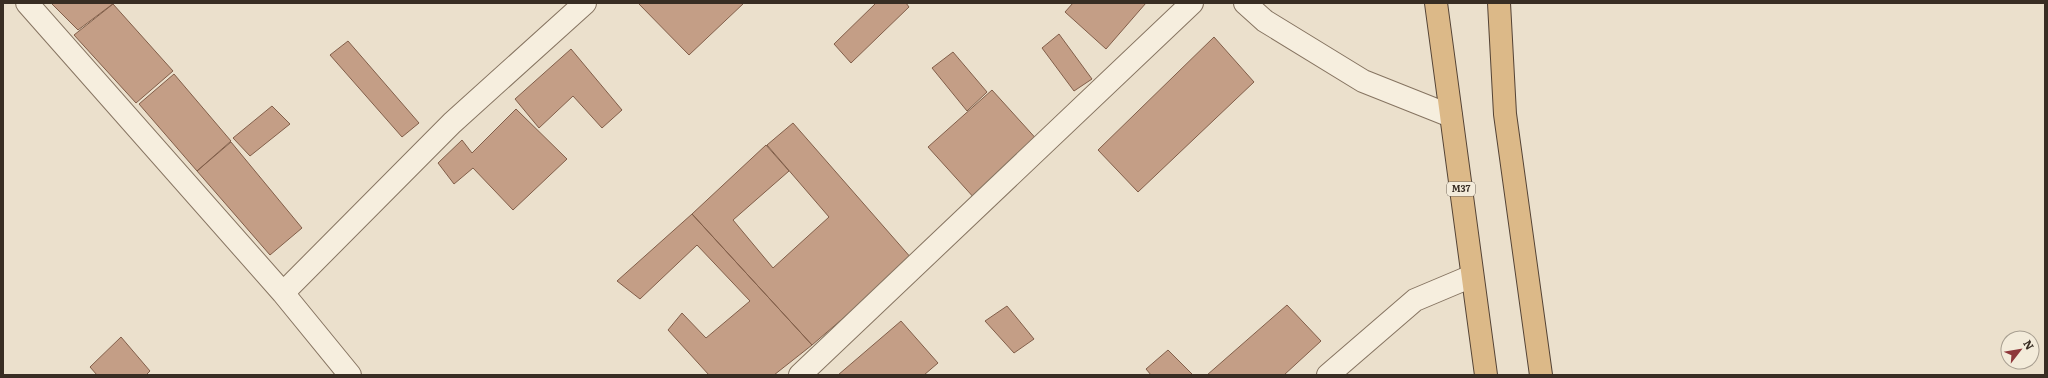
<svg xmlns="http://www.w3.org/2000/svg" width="2048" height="378" font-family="Literata,serif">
<rect width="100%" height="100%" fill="#ebe0cc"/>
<path fill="#c49e86" stroke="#825f4a" d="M51,3H114L78,30Z
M638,3H744L689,55Z
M876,3H906L909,7L851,63L834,44Z
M1073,3H1146L1106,49L1065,12Z
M113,4L173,71L136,103L74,35Z
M1059,34L1092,79L1074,91L1042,48Z
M1214,37L1254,82L1138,192L1098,150Z
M348,41L419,123L402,137L330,55Z
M571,49L622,110L602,128L573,96L539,128L515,99Z
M953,52L987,92L967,111L932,68Z
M174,74L231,141L197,171L139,104Z
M992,90L1040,143L976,200L928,147Z
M272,106L290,124L250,156L233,138Z
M516,109L567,159L513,210L473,168L454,184L438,163L462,140L472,153Z
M793,123L912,259L812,345L692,214L766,145L789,171L733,220L773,268L829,217L767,145Z
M231,142L302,228L270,255L197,171Z
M692,214L812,345L774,375H709L668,330L682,313L706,338L750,301L697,245L640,299L617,281Z
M1287,305L1321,341L1284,375H1207Z
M1007,306L1034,339L1014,353L985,321Z
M901,321L938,363L924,375H838Z
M121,337L150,371L146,375H97L90,367Z
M1168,350L1193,375H1151L1146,369Z"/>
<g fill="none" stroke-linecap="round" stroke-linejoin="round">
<g stroke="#867461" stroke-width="24">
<path id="minor" d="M27,3L283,293L350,375
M1245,3L1265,21L1363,81L1451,116
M283,293L452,123L585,3
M800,375L1192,3
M1328,375L1415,300L1472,276"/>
</g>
<g stroke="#544335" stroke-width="24">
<path id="trunk" d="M1436,3L1486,375
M1499,3L1505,114L1541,375"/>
</g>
<use href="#minor" stroke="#f6eede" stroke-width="22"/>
<use href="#trunk" stroke="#dcb988" stroke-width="22"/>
</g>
<g text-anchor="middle" stroke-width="3" stroke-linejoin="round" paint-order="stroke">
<rect fill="#f3ebda" stroke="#70665a" stroke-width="1" x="1447" y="182" width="28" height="14" rx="3"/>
<g font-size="9" font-weight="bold" fill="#382d23">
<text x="1461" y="192">M37</text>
</g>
</g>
<rect width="2048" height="378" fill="none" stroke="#382d23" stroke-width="8"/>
<g transform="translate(2020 350) rotate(59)"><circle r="19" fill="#f3ebda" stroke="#a89f91"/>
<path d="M0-3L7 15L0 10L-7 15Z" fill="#8e383b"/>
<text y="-6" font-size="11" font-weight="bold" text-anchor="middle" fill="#382d23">N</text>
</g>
</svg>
